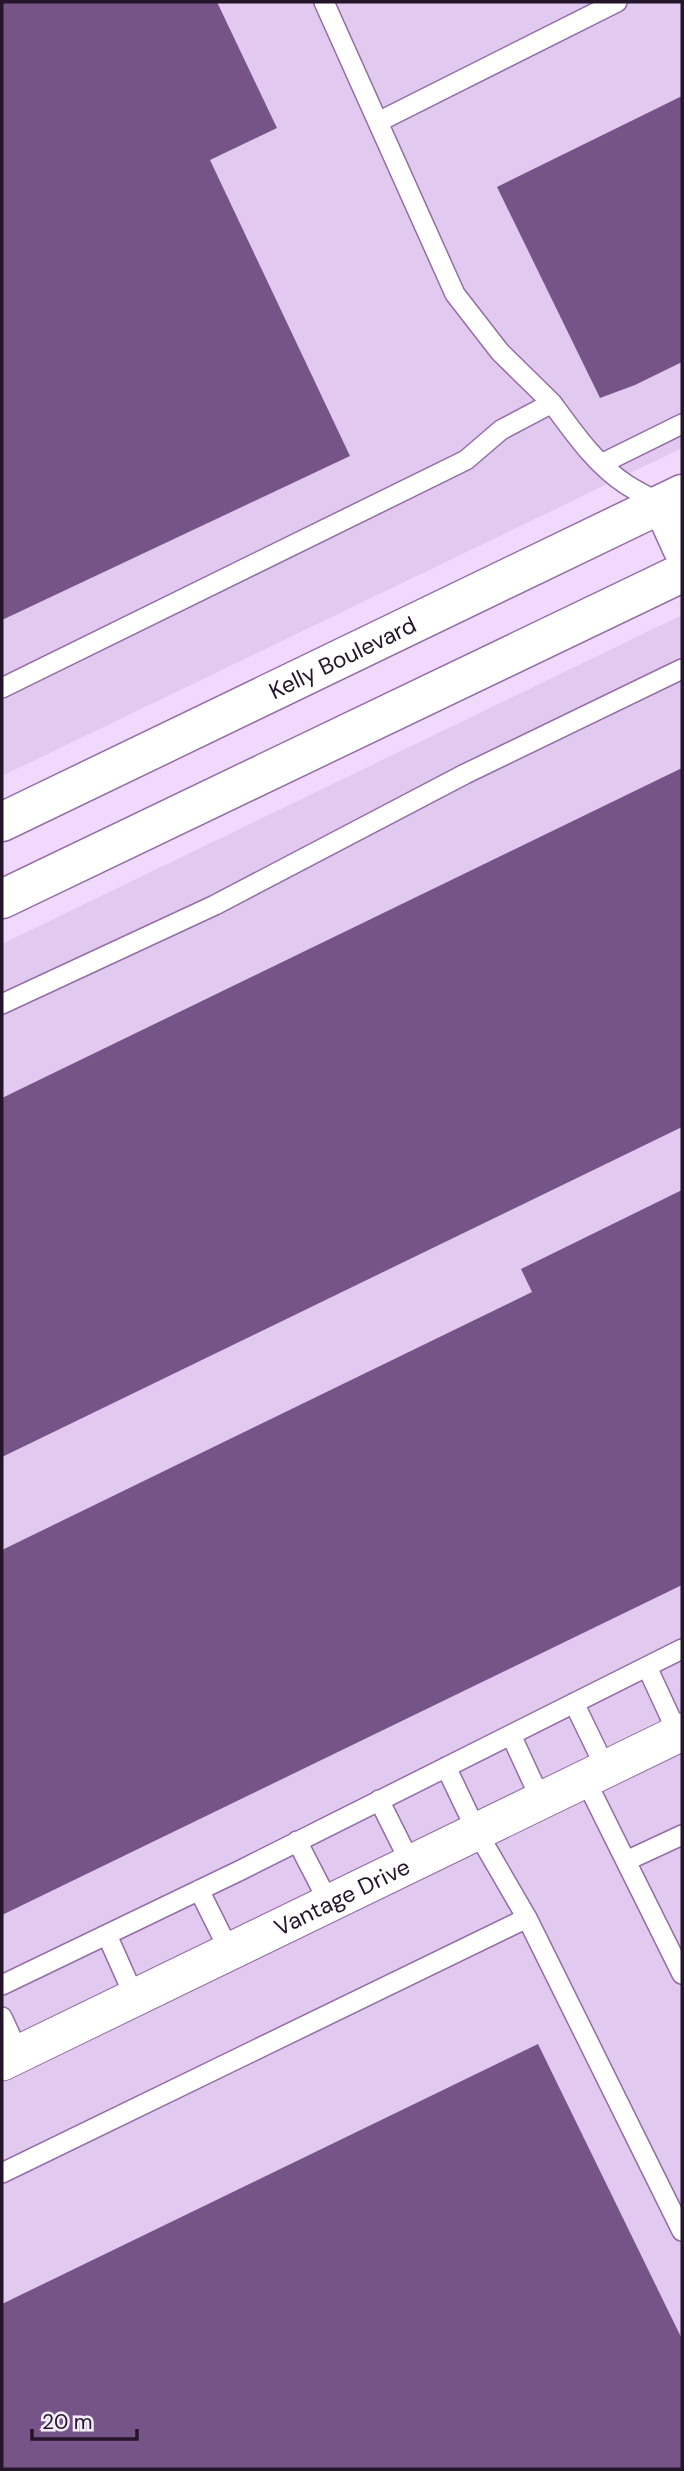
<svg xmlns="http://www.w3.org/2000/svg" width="684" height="2471" font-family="'DM Sans',sans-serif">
<rect width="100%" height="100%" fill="#f1d9fe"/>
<path fill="#e2c9f0" d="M2,2H682V448L2,776Z
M682,615V2469H2V944Z"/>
<path fill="#775488" d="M2,2H217L277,128L210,160L350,456L2,620Z
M682,96V362L635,385L600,398L497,187Z
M682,768V1127L2,1457V1098Z
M682,1190V1585L2,1915V1550L532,1292L521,1269Z
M538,2044L682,2339V2469H2V2304Z"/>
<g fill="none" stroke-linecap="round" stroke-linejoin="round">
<g stroke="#936ea5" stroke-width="22">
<path id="service" d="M324,2L455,294L500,352L552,403
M378,122L617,2
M603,463L682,424
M2,688L466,460L501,430L552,403C574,433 596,465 627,485C638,492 650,498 662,504
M2,1004L215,905L465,774L682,669
M647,1667L678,1734
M574,1703L606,1769
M511,1735L541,1800
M446,1767L477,1832L527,1918L682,2231
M585,1779L682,1974
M379,1800L411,1864
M297,1841L329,1903
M626,1861L682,1835
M199,1890L230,1952
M107,1935L135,1998
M2,1985L241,1870L682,1649
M2,2017L19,2054
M2,2173L527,1918"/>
</g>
<g stroke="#936ea5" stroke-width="39">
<g id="minor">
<path id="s1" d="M2,2062L682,1732"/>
</g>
</g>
<g stroke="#936ea5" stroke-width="41">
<g id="tertiary">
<path d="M662,504L682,548"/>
<path id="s2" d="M2,822L682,494"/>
<path d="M2,899L682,573"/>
</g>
</g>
<use href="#service" stroke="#fff" stroke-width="19"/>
<use href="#minor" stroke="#fff" stroke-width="37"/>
<use href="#tertiary" stroke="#fff" stroke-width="38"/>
</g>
<g text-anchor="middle" stroke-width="7" stroke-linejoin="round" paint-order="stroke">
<g font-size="23" fill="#24152b" stroke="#f6edfa">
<text dy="8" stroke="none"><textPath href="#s2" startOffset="378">Kelly Boulevard</textPath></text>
<text dy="8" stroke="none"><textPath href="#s1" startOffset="378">Vantage Drive</textPath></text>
</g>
</g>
<rect width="684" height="2471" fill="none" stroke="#24152b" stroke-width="7"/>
<path d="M32 2429v10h105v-10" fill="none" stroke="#24152b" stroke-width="3.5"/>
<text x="42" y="2429" font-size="21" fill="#24152b" stroke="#f6edfa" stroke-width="5" paint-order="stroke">20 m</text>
</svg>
